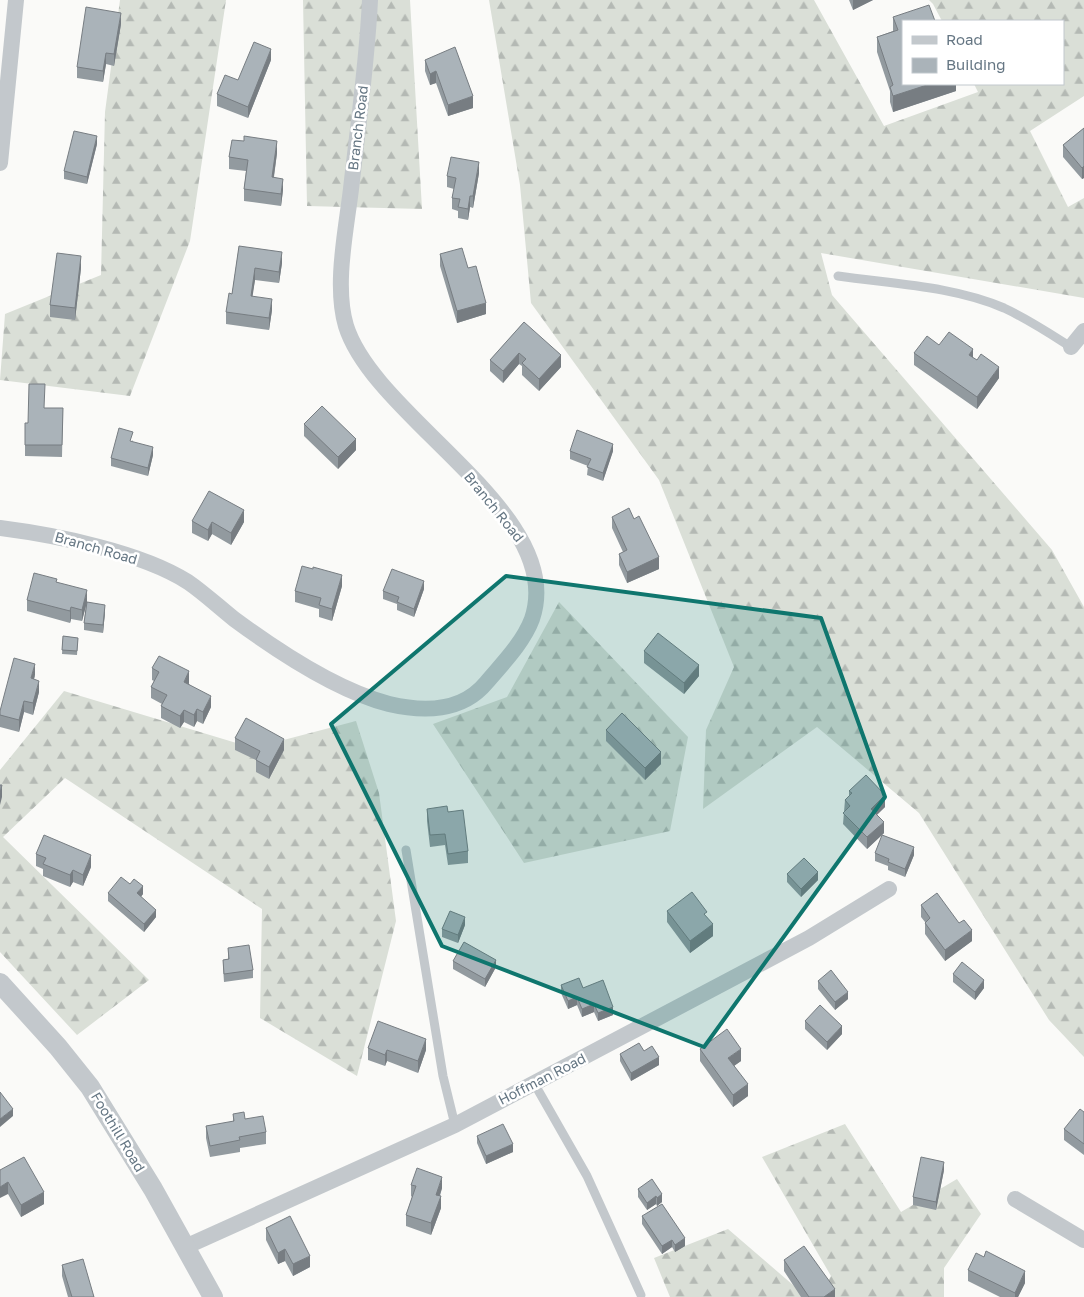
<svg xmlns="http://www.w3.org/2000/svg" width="1084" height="1297" font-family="'Golos Text',sans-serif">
<defs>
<pattern id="forest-firs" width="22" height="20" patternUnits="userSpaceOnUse" patternTransform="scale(1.25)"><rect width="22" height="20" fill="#dadfd7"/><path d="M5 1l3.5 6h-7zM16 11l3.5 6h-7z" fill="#b4b9b4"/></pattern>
</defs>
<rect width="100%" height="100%" fill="#fafaf8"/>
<path fill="url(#forest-firs)" d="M120,0H226L190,241L130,396L0,380L5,314L101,275L105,112Z
M303,0H410L422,209L307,206Z
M489,0H814L884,126L978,92L974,84H1063V21H942L933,4L929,0H1084V96L1030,131L1068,207L1084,198V298L821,253L832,295L1052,550L1084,607V1057L1049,1020L919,813L817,727L703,809L706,730L734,667L659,480L531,303L520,185Z
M559,602L688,737L670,831L524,863L433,724L507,697Z
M64,691L253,748L356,721L379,793L396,921L357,1076L260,1018L262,909L65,778L3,837L149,980L77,1035L0,952V770Z
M845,1124L901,1212L957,1179L981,1214L944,1268V1297H818L831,1276L762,1157Z
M728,1229L807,1297H670L654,1258Z"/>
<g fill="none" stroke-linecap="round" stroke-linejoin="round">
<path stroke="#c3c8cc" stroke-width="9" d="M838,276C893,284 953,286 1004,308C1028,319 1049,333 1071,347
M406,850L443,1076L455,1125
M534,1083L587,1176L641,1295"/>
<path stroke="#c3c8cc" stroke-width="16" d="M0,163L16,0
M1071,347L1084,331
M0,528C55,535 141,552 188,582C204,593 219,607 234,619C276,650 338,691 389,704C423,712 462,712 486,683C502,664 523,643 532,619C568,514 375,419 346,326C334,286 346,231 351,189C358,126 367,63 370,0
M1015,1199L1084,1240
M185,1247L455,1125L809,938L889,889"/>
<path stroke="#c3c8cc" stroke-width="20" d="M0,983L58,1047L90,1087L153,1189L213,1297"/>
</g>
<path fill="#929a9f" d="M849,0H873L853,10Z
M893,17L903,21L956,84V91L893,112L890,102V91L877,52V37L893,31Z
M121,24L114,66L106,64L103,82L77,78V67Z
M271,60L248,118L217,106V94Z
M425,60L473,108L448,116L436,83L430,85L425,71Z
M1084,128V178L1082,179L1063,157V145Z
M97,144L87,184L64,179V171Z
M277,153L274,177L283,190L281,206L244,201V189L246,171L229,169V157Z
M479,173L473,208L470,207L468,220L458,218V211L452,209V198L454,189L447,187V176Z
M239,246L282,263L279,283L255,280L252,296L272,310L269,330L226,324V312L232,294Z
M440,254L468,268L486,314L457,323L440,266Z
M81,268L75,320L50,317V305Z
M524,322L561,367L539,391L522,375V366L519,364L503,383L490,371V360Z
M939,345L973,358L999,378L977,409L914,365V353Z
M44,408H63L62,457L25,456V423H28Z
M304,424L356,450L338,469L304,436Z
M133,440L132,442L153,455L148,476L111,466V458Z
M570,451H613L603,481L587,475L588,466L570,459Z
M612,517L659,569L627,583L619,565V554L623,552L612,528Z
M192,521L244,522L231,545L212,534L208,541L192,533Z
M313,569L342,586L332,621L319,617V609L295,602V591Z
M57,582L87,602L105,612L103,633L84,630V623L86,605L82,621L71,619L70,623L27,611V600Z
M424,589L414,617L397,610V604L383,599V591Z
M63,636L78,638L77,655L62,654Z
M644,651L699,676L684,694L644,663Z
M152,668L189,683V684L211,707L203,724L197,721L194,727L184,722L180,728L161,718V706L162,704L151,698V687L154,681L152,680Z
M35,675L34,679L39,692L33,715L24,712L19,732L0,727V711Z
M606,730L661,764L645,780L606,741Z
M235,738L284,750L269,779L256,772V760L235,750Z
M849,791L885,807L877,815L884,833L867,849L843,824L845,800L849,796Z
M427,809L448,812L468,851V863L448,865L445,845L430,847L427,821Z
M875,853L914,855L905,877L888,870V866L875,861Z
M36,854L91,867L83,886L73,882L70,887L43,876V869L36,866Z
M787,874L818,880L801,897L787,882Z
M130,884L143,894L141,897L156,917L144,932L108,901V893Z
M921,905L972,941L945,961L925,934V922L921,917Z
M667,911L707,917L713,936L690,953L667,922Z
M465,925L458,943L442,937V929Z
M228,948L253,970V978L224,982L223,967V960L228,959Z
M453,961L496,967L485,987L453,969Z
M953,974L984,988L975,1000L953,982Z
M818,981L848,999L835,1010L818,989Z
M561,985L583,988L613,1015L598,1021L594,1012L582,1017L577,1005L568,1009L561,993Z
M805,1021L842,1034L827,1050L805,1029Z
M368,1048L426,1050L418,1073L387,1061L385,1066L368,1060Z
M700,1049L741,1061L734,1066L748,1096L733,1107L700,1061Z
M644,1051L659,1065L631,1081L620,1061V1054Z
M1084,1112V1155L1064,1140V1129Z
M233,1114L245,1119L266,1132V1144L240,1148V1152L210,1157L206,1138V1126L233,1122Z
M477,1136L513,1152L486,1164L477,1143Z
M0,1170L44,1204L21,1217L8,1194Z
M944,1170L936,1210L913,1205V1197Z
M411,1185L442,1188L440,1196L441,1208L431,1235L406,1226V1215L412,1197L411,1196Z
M638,1189L662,1194V1202L657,1206L656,1204L647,1210L638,1197Z
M642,1216L685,1246L675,1252L672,1247L662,1254L642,1224Z
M266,1228L310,1267L293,1276L285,1261L278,1264L266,1240Z
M784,1260L835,1297H801L784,1271Z
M62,1265L94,1297H68L62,1276Z
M968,1270L1025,1283L1018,1297H1000L968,1281Z"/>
<path fill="#777d82" d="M853,0H873L853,10Z
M121,13V24L114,66V54Z
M271,49V60L248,118V107Z
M106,53V64L103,82V71Z
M436,71V83L430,85V74Z
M930,84H956V91L893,112V96Z
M473,96V108L448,116V105Z
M97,136V144L87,184V177Z
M277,141V153L272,189V177Z
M479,162V173L473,208V196Z
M1084,166V178L1082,179V168Z
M283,179V190L281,206V194Z
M470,196V207L468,220V209Z
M282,252V263L279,283V272Z
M81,256V268L75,320V308Z
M255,268V280L251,307V296Z
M272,299V310L269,330V318Z
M486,303V314L457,323V311Z
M973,349V361L969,355Z
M519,353V364L503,383V371Z
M561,355V367L539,391V379Z
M999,367V378L977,409V397Z
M356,439V450L338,469V457Z
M613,444V451L603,481V473Z
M153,447V455L148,476V468Z
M244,510V522L231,545V533Z
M212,522V534L208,541V530Z
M659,557V569L627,583V572Z
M342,575V586L332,621V609Z
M424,581V589L414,617V609Z
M87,590V602L82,621V610Z
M105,605V612L103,633V625Z
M71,607V619L70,623V611Z
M35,664V675L31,690V678Z
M699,665V676L684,694V683Z
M189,671V683L184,694V682Z
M39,681V692L33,715V703Z
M211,696V707L203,724V712Z
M24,701V712L19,732V720Z
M197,709V721L194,727V715Z
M184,710V722L180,728V716Z
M284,739V750L269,779V767Z
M661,752V764L645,780V768Z
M2,785V797L0,805V793Z
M885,795V807L871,820V809Z
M884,822V833L867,849V837Z
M914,847V855L905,877V869Z
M91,855V867L83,886V875Z
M73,870V882L70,887V875Z
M818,872V880L801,897V889Z
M143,886V894L137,901V893Z
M156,910V917L144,932V924Z
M465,917V925L458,943V935Z
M713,924V936L690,953V941Z
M972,930V941L945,961V950Z
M496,960V967L485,987V979Z
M984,980V988L975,1000V992Z
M848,992V999L835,1010V1002Z
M577,997V1005L568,1009V1001Z
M594,1004V1012L582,1017V1009Z
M613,1007V1015L598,1021V1013Z
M842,1026V1034L827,1050V1042Z
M426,1039V1050L418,1073V1061Z
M741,1049V1061L728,1070V1058Z
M387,1050V1061L385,1066V1055Z
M659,1057V1065L631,1081V1073Z
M748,1084V1096L733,1107V1095Z
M13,1109V1116L0,1127V1119Z
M513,1144V1152L486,1164V1156Z
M944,1162V1170L936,1210V1202Z
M442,1177V1188L436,1206V1195Z
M8,1182V1194L0,1198V1187Z
M44,1192V1204L21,1217V1205Z
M662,1194V1202L657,1206V1198Z
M441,1196V1208L431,1235V1223Z
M656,1196V1204L647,1210V1203Z
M685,1238V1246L675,1252V1245Z
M672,1240V1247L662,1254V1246Z
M285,1249V1261L278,1264V1253Z
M310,1256V1267L293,1276V1264Z
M1025,1271V1283L1018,1297H1015V1293Z
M835,1289V1297H824Z"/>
<path fill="#aab3b9" stroke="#777d82" d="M929,5L935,21H903V84H930L893,96L890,87L893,85L877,37L898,30L893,17Z
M86,7L121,13L114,54L106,53L103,71L77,67Z
M254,42L271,49L248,107L217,94L225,75L238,80Z
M455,47L473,96L448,105L436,71L430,74L425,60Z
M1084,128V166L1082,168L1063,145Z
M74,131L97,136L87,177L64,171Z
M244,136L277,141L272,177L283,179L281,194L244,189L248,160L229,157L232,140L244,141Z
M451,157L479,162L473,196H470L468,209L458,207L460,199L452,198L456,178L447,176Z
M239,246L282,252L279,272L255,268L251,296L272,299L269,318L226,312L229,293L232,294Z
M462,248L468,268L476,266L486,303L457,311L440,254Z
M57,253L81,256L75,308L50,305Z
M524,322L561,355L539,379L522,363L526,359L519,353L503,371L490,360Z
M949,332L973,349L969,355L977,360L981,354L999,367L977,397L914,353L927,336L939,345Z
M29,384H45L44,408H63L62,445H25V423H28Z
M322,406L356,439L338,457L304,424Z
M119,428L133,432L130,441L153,447L148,468L111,458Z
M577,430L613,444L603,473L587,467L591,459L570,451Z
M209,491L244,510L231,533L212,522L208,530L192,521Z
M629,508L634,519L639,516L659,557L627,572L619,554L627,550L612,517Z
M302,566L313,569V567L342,575L332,609L319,605L321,598L295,591Z
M392,569L424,581L414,609L397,602L399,597L383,591Z
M34,573L57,579L56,582L87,590L82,610L71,607L70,611L27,600Z
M87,602L105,605L103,625L84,623Z
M658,633L699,665L684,683L644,651Z
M63,636L78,638L77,651L62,650Z
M159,656L189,671L184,682L211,696L203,712L197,709L194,715L184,710L180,716L161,706L167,695L151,687L159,672L152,668Z
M14,658L35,664L31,678L39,681L33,703L24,701L19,720L0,715V711Z
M622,713L661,752L645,768L606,730Z
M246,718L284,739L269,767L256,760L260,751L235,738Z
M866,775L885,795L871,809L884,822L867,837L843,813L850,806L845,800L852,793L849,791Z
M0,785H2L0,793Z
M447,806L448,812L463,810L468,851L448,854L445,834L430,835L427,809Z
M44,835L91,855L83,875L73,870L70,875L43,864L46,858L36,854Z
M882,835L914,847L905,869L888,862L889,859L875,853Z
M804,858L818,872L801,889L787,874Z
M121,877L130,884L134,879L143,886L137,893L156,910L144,924L108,893Z
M692,892L707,912L704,914L713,924L690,941L667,911Z
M937,893L959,923L964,920L972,930L945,950L925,923L930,918L921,905Z
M450,911L465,917L458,935L442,929Z
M464,942L496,960L485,979L453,961Z
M249,945L253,970L224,974L223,960L229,959L228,948Z
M962,962L984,980L975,992L953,974Z
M831,970L848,992L835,1002L818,981Z
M579,978L583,988L603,980L613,1007L598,1013L594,1004L582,1009L577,997L568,1001L561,985Z
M820,1005L842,1026L827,1042L805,1021Z
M378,1021L426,1039L418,1061L387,1050L385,1055L368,1048Z
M727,1029L741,1049L728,1058L748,1084L733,1095L700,1049Z
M639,1043L644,1051L652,1046L659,1057L631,1073L620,1054Z
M0,1092L13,1109L0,1119Z
M1080,1109L1084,1112V1144L1064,1129Z
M244,1112L245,1119L263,1116L266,1132L239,1137L240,1140L210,1146L206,1126L234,1121L233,1114Z
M503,1124L513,1144L486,1156L477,1136Z
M24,1157L44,1192L21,1205L8,1182L0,1187V1170Z
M921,1157L944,1162L936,1202L913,1197Z
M417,1168L442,1177L436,1195L441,1196L431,1223L406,1215L416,1186L411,1185Z
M652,1179L662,1194L657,1198L656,1196L647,1203L638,1189Z
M662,1204L685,1238L675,1245L672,1240L662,1246L642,1216Z
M290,1216L310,1256L293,1264L285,1249L278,1253L266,1228Z
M804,1246L835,1289L824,1297H809L784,1260Z
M986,1251L1025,1271L1015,1293L968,1270L976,1253L984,1257Z
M83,1259L94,1297H72L62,1265Z"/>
<path fill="#0f766e" fill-opacity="0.2" stroke="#0f766e" stroke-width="4" stroke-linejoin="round" d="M506,576L821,618L885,797L704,1047L442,946L331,724Z"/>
<g text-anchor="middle" stroke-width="5" stroke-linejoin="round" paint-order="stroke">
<g font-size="14" fill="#657683" stroke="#fff">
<text transform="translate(358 128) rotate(-83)" y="5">Branch Road</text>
<text transform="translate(494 507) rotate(51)" y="5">Branch Road</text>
<text transform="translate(96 548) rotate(16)" y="5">Branch Road</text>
<text transform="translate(542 1079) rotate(-27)" y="5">Hoffman Road</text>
<text transform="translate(118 1132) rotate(59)" y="5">Foothill Road</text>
</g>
</g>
<rect x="902" y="20" width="162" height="65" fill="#ffffff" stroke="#c1c8cd"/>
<rect x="912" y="36" width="25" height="8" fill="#c3c8cc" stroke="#c1c8cd"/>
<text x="946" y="45" font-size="15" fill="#657683">Road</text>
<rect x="912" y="58" width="25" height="15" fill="#aab3b9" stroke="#c1c8cd"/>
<text x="946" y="70" font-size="15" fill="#657683">Building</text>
</svg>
